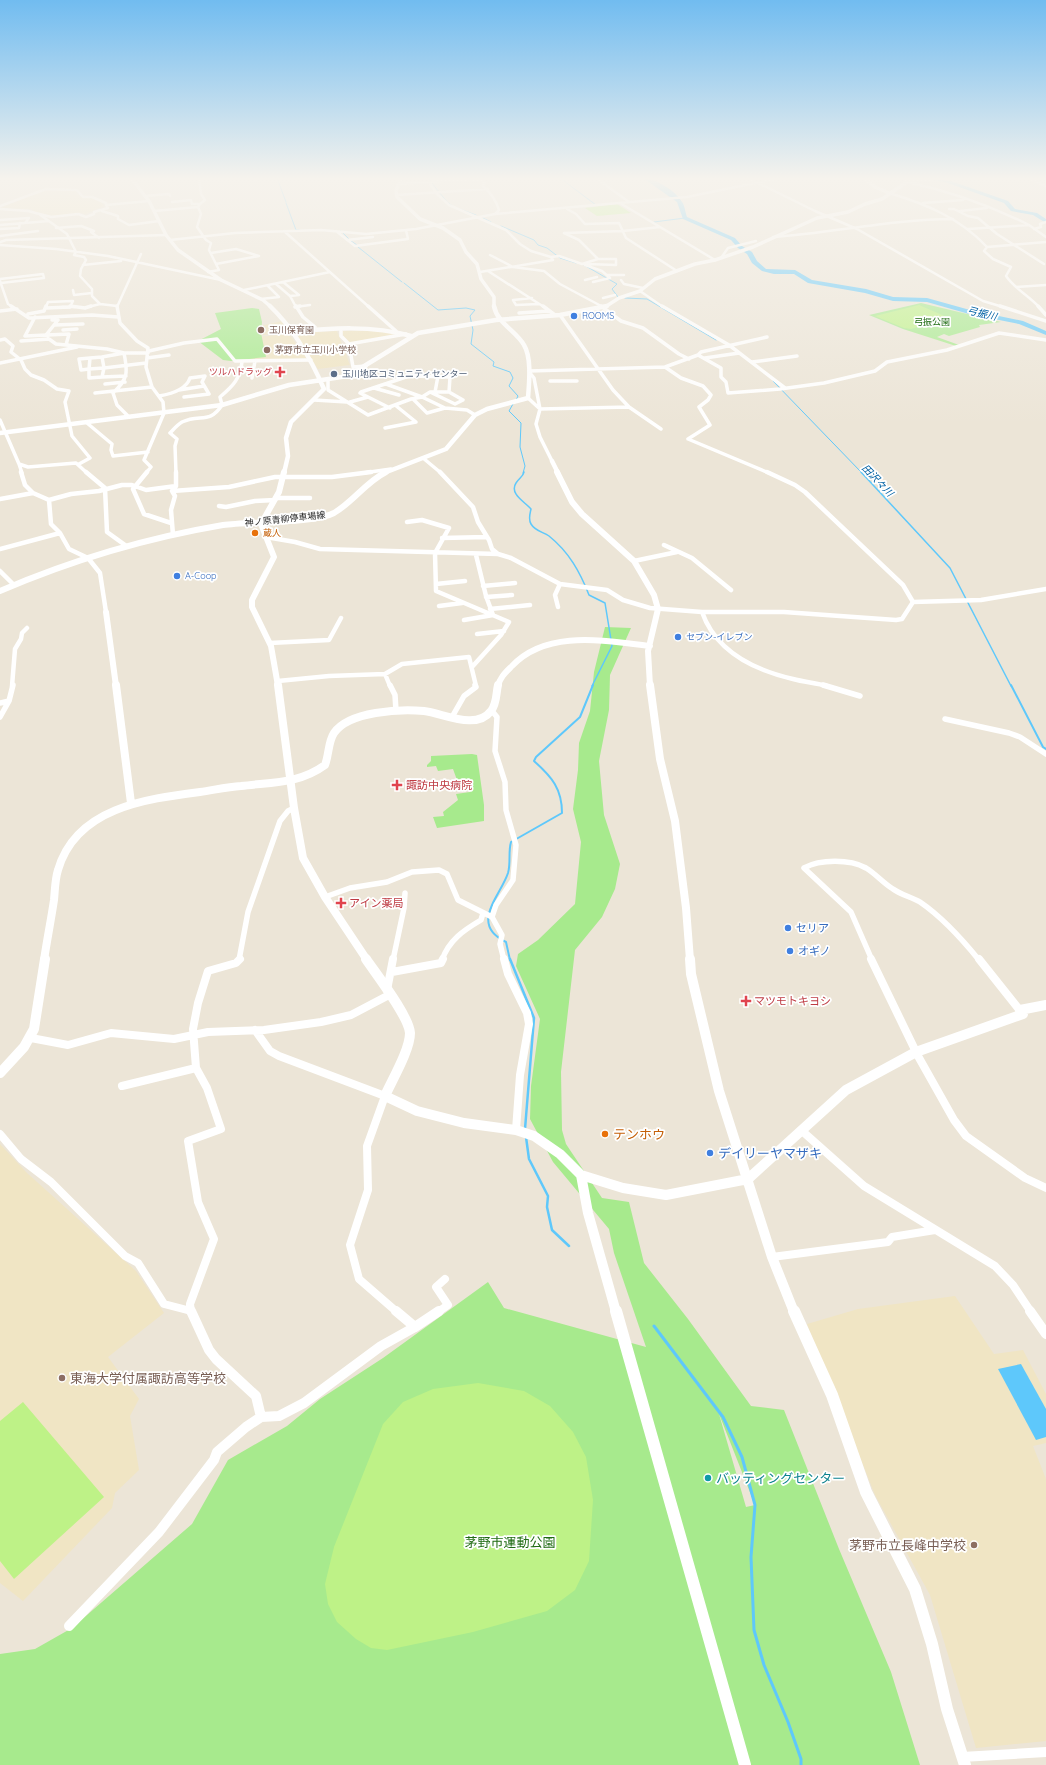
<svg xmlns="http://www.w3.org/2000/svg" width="1046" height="1765" font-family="Quicksand,'Noto Sans JP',sans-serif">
<rect width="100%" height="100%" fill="#ece5d7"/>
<path fill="#f0e5c4" d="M49,189L76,191L80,197H91L100,201L104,206L86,214L80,213L55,216L34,212L31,209L0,208Z
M282,321L290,333H278L236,339L289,334L307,358L242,361L225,342L233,339L222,341L217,332L252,328Z
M380,330L402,335L347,343L341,331Z
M337,331L350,365L318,369L294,333Z
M0,1144L27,1173L136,1271L164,1313L108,1357L139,1399L130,1416L139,1470L115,1493L112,1508L23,1601L0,1583Z
M955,1296L994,1354L1023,1350L1046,1394V1443L1033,1446L1046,1479V1741L976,1748L930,1595L875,1495L807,1324L858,1309Z"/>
<path fill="#a7ea8d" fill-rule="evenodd" d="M921,303L1001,322L979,325L980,327L949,336L944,334L937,337L959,345L956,346L903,329L869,315Z
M252,308L259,309L262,322L261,333L266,357L231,361L223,360L198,341L221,329L215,313Z
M605,627L631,628L610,675L609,710L599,761L604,815L620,864L615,889L602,917L575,950L561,1072L562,1130L566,1144L602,1198L629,1202L644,1263L688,1319L751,1406L784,1410L839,1549L891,1672L920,1765H0V1654L35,1649L72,1628L192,1524L228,1460L287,1426L320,1399L383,1358L488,1282L504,1308L646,1347L614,1253L609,1229L553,1162L530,1119L531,1086L540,1019L516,966L518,954L538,940L575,904L581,842L573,809L578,770L579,743L590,711L594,672ZM719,1414L755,1505L746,1507Z
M472,754L477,755L484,805V821L437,828L433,817L444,816L443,812L458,800L456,794L470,792L466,779L457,780L453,769L438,771L436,766L427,767V765L431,761V756Z"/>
<path fill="#bef287" d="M617,204L631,213L597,216L585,208Z
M919,305L949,318L911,329L904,328L875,316Z
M478,1383L524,1391L550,1406L573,1432L586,1457L593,1500L589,1561L575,1590L547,1611L473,1632L387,1650L371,1648L356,1639L337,1622L328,1604L325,1584L334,1547L383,1424L403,1402L433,1389Z
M23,1402L104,1497L14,1579L0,1561V1421Z"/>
<path fill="#5ec8fb" d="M1021,1364L1046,1409V1437L1036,1440L998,1369Z"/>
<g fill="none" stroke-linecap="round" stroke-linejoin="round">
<path stroke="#5ec8fb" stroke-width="1" d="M277,178L286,202
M428,178L447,202L454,207L476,215
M560,178L596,205
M286,203L296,230H299
M483,218L491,222
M654,222L685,218
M501,226L534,240L538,245L547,248L560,258L576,263
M341,231L349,239
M351,241L357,245
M358,247L402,282
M584,265L617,284L612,289L618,297
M404,283L438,310L466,308L475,310L470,316L473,330L471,344L494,362L493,366L510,372L513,378L509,386L518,396L516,400
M625,298L647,299L716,340
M773,381L862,473
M513,404L509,411L521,423L520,447L525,466L523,473"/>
<path stroke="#5ec8fb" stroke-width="1.5" d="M524,472C523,477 519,478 516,483C509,494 525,502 531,509C530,514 528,519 531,524C535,531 543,532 549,536C569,552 580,572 589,595L605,603L612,646L592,686
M861,472L950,568L1011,686"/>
<path stroke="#5ec8fb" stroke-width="2" d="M1011,685L1043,747L1046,749
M510,960L506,942C469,924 500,897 508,873C511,863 508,852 511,842L562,813C562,789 552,777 534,761L536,757L580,717L593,685"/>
<path stroke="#5ec8fb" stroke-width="2.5" d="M510,959L534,1018L525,1129
M526,1137L529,1159L548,1196L547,1207L552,1230L569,1246"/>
<path stroke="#5ec8fb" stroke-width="3" d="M654,1326L723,1417L742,1457L755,1505L751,1557L754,1630L764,1665L788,1722L801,1759V1765"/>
<path fill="#5ec8fb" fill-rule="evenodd" d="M643,178C655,178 676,191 682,202C685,206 685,212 687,217L735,238L742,246L752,252L757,261L766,269L795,270L812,280L866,289L893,297L927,298L970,310L1023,321L1046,331V335L1019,324L969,314L927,302L893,301L865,293L808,283L794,274H774L762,271L752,263L747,254L738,248L731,240L683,219L677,202Z
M925,178L951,181L1008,201L1015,209L1037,213L1046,219V223L1033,215L1011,211L1004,203L948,183Z"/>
<path stroke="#fff" stroke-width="2.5" d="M0,178H28
M199,178L201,194L205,200L200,204
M596,178L629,202
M748,178L815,211L857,229L983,301L1003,307
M815,178H857
M904,178L907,182C949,191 991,206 1029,225
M1028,178L1046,186
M429,182L437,194L449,205L506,230L520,244L531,251L551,257L559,256L582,264L598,259L579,240L564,233
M399,184L472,179L485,182L483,186C491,193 496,200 499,210L495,214
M889,193C926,204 960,218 987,247L1046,242
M396,195L488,189
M145,196L169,194L170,196
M172,202L191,200L192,204H200L198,207L201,214L197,227L206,240L211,243L209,250L219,270L208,272
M620,203L715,260
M923,203L963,200
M0,206L46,189L77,190L83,197H92L106,203V205L149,201
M0,209L28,211L51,217L78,214L86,217L94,214V212L108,208L106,205
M567,209L576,214L585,224L619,223L626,238L677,271
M949,209H954L968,216L978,218L997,234L1044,264
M102,211L118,216V219L129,225L159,221
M154,211L198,207
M960,211L987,208
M39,214L67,234L76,252L74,255L84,257L86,260L81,269L80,276L92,289V296L100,304L117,306
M0,220L29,218L25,223
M0,225L49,221
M56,228L81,226L94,231L91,232L99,238
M0,229L19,228L20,223
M968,229L1029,225L1046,237
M1034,229L1041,227L1040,224L1046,222
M284,231L369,307
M336,231L355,246L408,239L406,230
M565,233L623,231L660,227
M0,236L38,231
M773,237C833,233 893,219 953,219
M170,240L235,233L321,230L366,234L416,229L495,214L687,197L780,178
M347,240L373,237
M0,242L6,240L166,235
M0,245L56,249L108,256L221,280
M987,247L984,251L993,259L1011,267L1006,276C1015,289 1029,296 1039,307
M211,253L236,249L259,256L216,264
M490,255L513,267L544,271L560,284L603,307
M721,258L728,248L756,241
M587,264L616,265V259H598
M83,265L121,261
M585,265L602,271L610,278
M488,271L544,307
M480,272L553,260L551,257
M607,275H624
M0,279L43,274L44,278L1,283
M585,280L597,277
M621,280L624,284L643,288
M0,281L8,304L13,307
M283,282L299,295L290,296L296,307
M593,282L610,278
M276,284L290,296
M1016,287L1046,285
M73,290L74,295L92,293
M244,290L330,272
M640,291L663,307
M532,298L513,300L516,305L539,304
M603,298L615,295
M261,299L279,297L268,286
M46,307L48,302L73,301L70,307H75
M62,307H70
M88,307L100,304
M117,307L141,254
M295,307L310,305"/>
<path stroke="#fff" stroke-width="3.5" d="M11,306L29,318L92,315L118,317
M70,306L85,308L91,306
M117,306L120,323L137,341L148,348L146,367L152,387L163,402L164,413L144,460L151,467L146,473
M296,306L303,317L315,327L308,329
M368,306L396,331
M543,306L555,315
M601,306L621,321L643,328L679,354L689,359
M662,306L729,345L785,388
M1000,306L1046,321
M1038,306L1046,315
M295,307L300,306
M46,308L70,307
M0,311L17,309
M519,313L549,311
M28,314L44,311L46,306
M560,315L613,390L629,407L661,429
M35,317L25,336L69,334L66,345
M54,325L83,324
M63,330L77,329
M341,331V336L349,344L353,367L366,366
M48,336L46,335L58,320H52
M0,340L5,339L13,346L11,352L21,360L25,369L31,375L44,380L57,389L69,391L65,402L72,436L90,458L79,464
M21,341L49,339L56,344L107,349L124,353C128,373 128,379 113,393L117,405L129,417
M349,344L406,334
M149,351L184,343L217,339L235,361L311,360
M698,355L721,368V377L726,382L728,393L780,389L824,383L875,371L887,362L947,350L999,333L1046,340
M102,357L124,353H148
M90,358L102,357L104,368
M147,358L169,355
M705,358L739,353
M752,362L797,356
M0,363L77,347
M665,367L681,378L703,386L711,395L708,400L699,407L710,425L688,439L769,473
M104,368L146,363
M89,369V378L102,377L104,368
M89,369L81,370L79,359L90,358
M89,369L90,358
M89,369L104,368
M529,371L665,367L698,355L701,352L767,337
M530,373L534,378L540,409L536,424L540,437L552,461
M102,377L126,376
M252,378L255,361
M328,379V390L368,415L411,399L422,397L386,384
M550,381H577
M105,384L125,382
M374,388L399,395
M179,390L204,386
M430,392H449L463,400L455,404Z
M435,392L438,376
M95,393L152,387
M159,396C171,394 186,390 190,378L205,376L202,382L209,394L184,397
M368,397L390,408
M528,398L540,409L629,407
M413,399L427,413L445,408L422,397L430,392
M314,400L347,402
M350,402L368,397L360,393L361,392L409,376L450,377L449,392
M445,408L467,410L475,415
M0,420L19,464L28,467L76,463L87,473
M87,423L112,444L111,450L113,456L148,452
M385,428L416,422L395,405
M423,458L441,473
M19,464L22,473
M176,473L175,446L177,439L170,433C174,429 177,425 182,422C200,413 209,425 222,405L220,397C233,386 240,379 242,362
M363,473L391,469"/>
<path stroke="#fff" stroke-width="4.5" d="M21,472L25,485L33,493
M86,472L105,488L107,532L125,545
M147,472L133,489L144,514L171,523
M440,472L473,507L478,522L489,540L492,549L498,554
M767,472L795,485L805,492L903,585L913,602
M174,488L176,486V472
M172,491L229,487L275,477H332L371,472
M172,491L175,496L171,510L173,535
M276,498H310
M0,499L33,493L49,500L71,494L99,491L122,485H132L146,490L176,486
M49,500L51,524L60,533L69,549L88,558L100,573L106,612
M219,506L226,507L255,501L275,500
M407,522L422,520L449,528L435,553L436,591L509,622L501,635L472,667
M266,537L295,542L320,549L498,554L511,558L560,584L607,590L623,600L650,608L702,612H784L896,620L902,619L913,602L981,600L1046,589
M442,538L487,537
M664,545L692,558L731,590
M0,549L60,533
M476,555L486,596L493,615
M634,561L677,552
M0,571L13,584
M436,584L465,581
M483,586L515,583
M486,597L512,595
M439,606L462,603
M558,607L555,595L560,584
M490,609L530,605
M702,612C716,652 754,670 793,679C804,682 816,683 827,686
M464,620L493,615
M477,634L504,631
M270,643L329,640L341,618
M385,674L390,686
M278,681L329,676L385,674L402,664L469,657L476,686
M12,686L15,649L21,639L22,633L27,628"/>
<path stroke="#fff" stroke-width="5.5" d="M390,685L395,695L396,711
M823,685L860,696
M9,701L13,685
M0,703L9,701L0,717
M492,711L497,717L495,751L505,782L506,810L516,845L513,880L496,905L492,917L502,935L500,944L504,960
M452,717L464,696L476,687L475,685
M945,719L1009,733L1020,737L1046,754
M325,897L350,888L387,882L412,872L439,870L447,874L458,900L492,917
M239,960L248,912L280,821L288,811L294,808
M393,960L404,908L405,893
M442,960C449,940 464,930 481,920L483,913
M872,960L851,912L804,868C820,859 850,859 866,868C876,874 883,883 893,889C901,895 912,897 920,902C942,917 962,939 979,960"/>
<path stroke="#fff" stroke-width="8" d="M504,959L508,974L527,1013L529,1024L520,1075L516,1130
M871,959L918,1056L954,1120L966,1136L1025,1178L1046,1188
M979,959L1022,1013
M392,972L441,963L443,959
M387,990L393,959
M255,1030L270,1051L279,1056L385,1096L367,1146L368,1190L350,1245L359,1279L397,1312
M31,1038L68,1045L111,1033L174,1039L208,1032L264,1030L321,1022L351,1015L389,995
M122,1086L196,1068
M801,1130L864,1186L995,1266L1013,1285L1031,1312
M0,1134L21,1159L51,1182L125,1256L138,1263L164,1304L191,1311
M772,1257L888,1242L892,1237L935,1230
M191,1312L190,1304L214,1239L198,1202L188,1141L221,1129L207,1088L196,1068L193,1029L198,1003L208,971L236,963L240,959
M438,1312L448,1305L436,1287L445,1279"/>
<path stroke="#fff" stroke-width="10" d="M191,1311L209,1350L216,1359L256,1396L261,1417
M1030,1311L1046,1334
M415,1327L439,1311
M69,1626L159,1532L214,1460L217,1452L246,1427L261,1417L279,1416L304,1403L381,1346L415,1327L396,1311
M962,1757L1046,1752"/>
<path stroke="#fff" stroke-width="3.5" d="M131,178L149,201L166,235L178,250L221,280L263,300L271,307
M401,178L396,191L397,197L420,219L443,228L460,240L466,252L477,264L481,279L494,297V307
M864,178L875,187L889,193
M605,307L619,298L640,291L655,279L695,264L715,260L753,247L817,218L848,212L865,204L882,199L907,182L940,178"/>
<path stroke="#fff" stroke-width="4.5" d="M270,306C294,329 311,359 324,389L291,422L286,438L288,456L284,473
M291,332C331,328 372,325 411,336
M0,433L222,405L289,385L348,376L418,333L496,320L560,315L607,306
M552,461L558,473
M384,473L446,449L475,415L487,409L528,398C529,384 532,358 524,345C516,331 497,323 494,306"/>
<path stroke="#fff" stroke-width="6" d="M557,472L572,502L582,514L634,561L654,595L658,609L648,651L650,686
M0,591C72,560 146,538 223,525C249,521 313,524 334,513C353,502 366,482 386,472
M106,612L116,686
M278,686L271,646L252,607V600L274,557L261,524L279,492L284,472
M498,686C500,677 506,672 512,666C547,629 605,641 650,646"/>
<path stroke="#fff" stroke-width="8" d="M116,685L131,803
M278,685L294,808L303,858L325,897L367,960
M650,685L660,759L675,821L686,908L690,960
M44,960C47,940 51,920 54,900C55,890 55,879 58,870C76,808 145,799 200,792C214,790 227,787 241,786C272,782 299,784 325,765C329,755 328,742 334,733C349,711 400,709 424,711C443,713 476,731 491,711C497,704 496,693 498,685"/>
<path stroke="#fff" stroke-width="10" d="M366,959C376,974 409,1016 410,1033C410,1050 392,1080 385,1096L417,1111L464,1123L516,1130L534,1136L560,1154L581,1175L623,1188L666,1195L748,1179L846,1090L916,1052L1023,1014
M690,959L691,974L719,1091L772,1257L794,1312
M1020,1010L1046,1005
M0,1073L24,1047L34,1029L45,959
M581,1175L588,1213L616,1312"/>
<path stroke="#fff" stroke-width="12" d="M616,1311L745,1765
M794,1311L832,1395L866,1492L915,1589L932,1644L947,1709L965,1765"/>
</g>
<linearGradient id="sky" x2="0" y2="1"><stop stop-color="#71bcf0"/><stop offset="0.42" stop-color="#f6f3ed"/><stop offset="1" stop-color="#f6f3ed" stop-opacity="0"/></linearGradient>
<rect width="1046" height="425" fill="url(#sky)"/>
<g fill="#3f7fe0" stroke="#fff" stroke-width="1.5">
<circle cx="574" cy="316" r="4"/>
<circle cx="177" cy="576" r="4"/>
<circle cx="678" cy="637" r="4"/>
<circle cx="788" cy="928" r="4"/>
<circle cx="790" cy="951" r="4"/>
<circle cx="710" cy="1153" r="4"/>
</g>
<g fill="#8d6e63" stroke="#fff" stroke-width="1.5">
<circle cx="261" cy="330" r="4"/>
<circle cx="267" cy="350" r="4"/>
<circle cx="62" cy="1378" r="4"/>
<circle cx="974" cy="1545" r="4"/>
</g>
<g fill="#e0444e" stroke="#fff" stroke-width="1.5">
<path d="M278 366h4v4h4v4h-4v4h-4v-4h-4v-4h4z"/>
<path d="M395 779h4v4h4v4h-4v4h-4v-4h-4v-4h4z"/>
<path d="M339 897h4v4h4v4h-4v4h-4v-4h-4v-4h4z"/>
<path d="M744 995h4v4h4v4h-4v4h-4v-4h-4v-4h4z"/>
</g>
<circle fill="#5c6f8a" stroke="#fff" stroke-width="1.5" cx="334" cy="374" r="4"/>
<g fill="#e8710a" stroke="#fff" stroke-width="1.5">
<circle cx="255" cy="533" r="4"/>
<circle cx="605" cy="1134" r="4"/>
</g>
<circle fill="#0f9aa8" stroke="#fff" stroke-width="1.5" cx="708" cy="1478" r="4"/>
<g text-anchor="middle" stroke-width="3.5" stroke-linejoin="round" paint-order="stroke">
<g font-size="9" fill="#366cbe" stroke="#fff" text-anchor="start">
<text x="582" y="319">ROOMS</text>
<text x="185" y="579">A-Coop</text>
<text x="686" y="640">セブン-イレブン</text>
</g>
<g font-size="9" fill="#1f6b12" stroke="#fff">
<text x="932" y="325">弓振公園</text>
</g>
<g font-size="9" fill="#785e54" stroke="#fff" text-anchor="start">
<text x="269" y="333">玉川保育園</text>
<text x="275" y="353">茅野市立玉川小学校</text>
</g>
<g font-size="9" fill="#be3a42" stroke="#fff" text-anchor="end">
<text x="272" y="375">ツルハドラッグ</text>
</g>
<g font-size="9" fill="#4e5e75" stroke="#fff" text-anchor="start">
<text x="342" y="377">玉川地区コミュニティセンター</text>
</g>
<g font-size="9" fill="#282828" stroke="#fff">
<text transform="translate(285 519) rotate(-6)" y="3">神ノ原青柳停車場線</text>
</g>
<g font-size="9" fill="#c56008" stroke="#fff" text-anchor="start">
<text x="263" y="536">蔵人</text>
</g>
<g font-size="10" font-style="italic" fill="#0061a4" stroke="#fff">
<text transform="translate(982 313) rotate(14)" y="4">弓振川</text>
<text transform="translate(878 480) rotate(46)" y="4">田沢々川</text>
</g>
<g font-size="11" fill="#be3a42" stroke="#fff" text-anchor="start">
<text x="406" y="789">諏訪中央病院</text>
<text x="349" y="907">アイン薬局</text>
<text x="754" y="1005">マツモトキヨシ</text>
</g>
<g font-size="11" fill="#366cbe" stroke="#fff" text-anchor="start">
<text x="796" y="932">セリア</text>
<text x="798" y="955">オギノ</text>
</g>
<g font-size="13" fill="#c56008" stroke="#fff" text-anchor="start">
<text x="613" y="1139">テンホウ</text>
</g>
<g font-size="13" fill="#366cbe" stroke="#fff" text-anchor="start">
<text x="718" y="1158">デイリーヤマザキ</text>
</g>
<g font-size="13" fill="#785e54" stroke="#fff" text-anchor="start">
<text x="70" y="1383">東海大学付属諏訪高等学校</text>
<text x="966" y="1550" text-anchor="end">茅野市立長峰中学校</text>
</g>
<g font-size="13" fill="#0d838f" stroke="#fff" text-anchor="start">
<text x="716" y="1483">バッティングセンター</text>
</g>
<g font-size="13" fill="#1f6b12" stroke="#fff">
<text x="510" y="1547">茅野市運動公園</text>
</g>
</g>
</svg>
